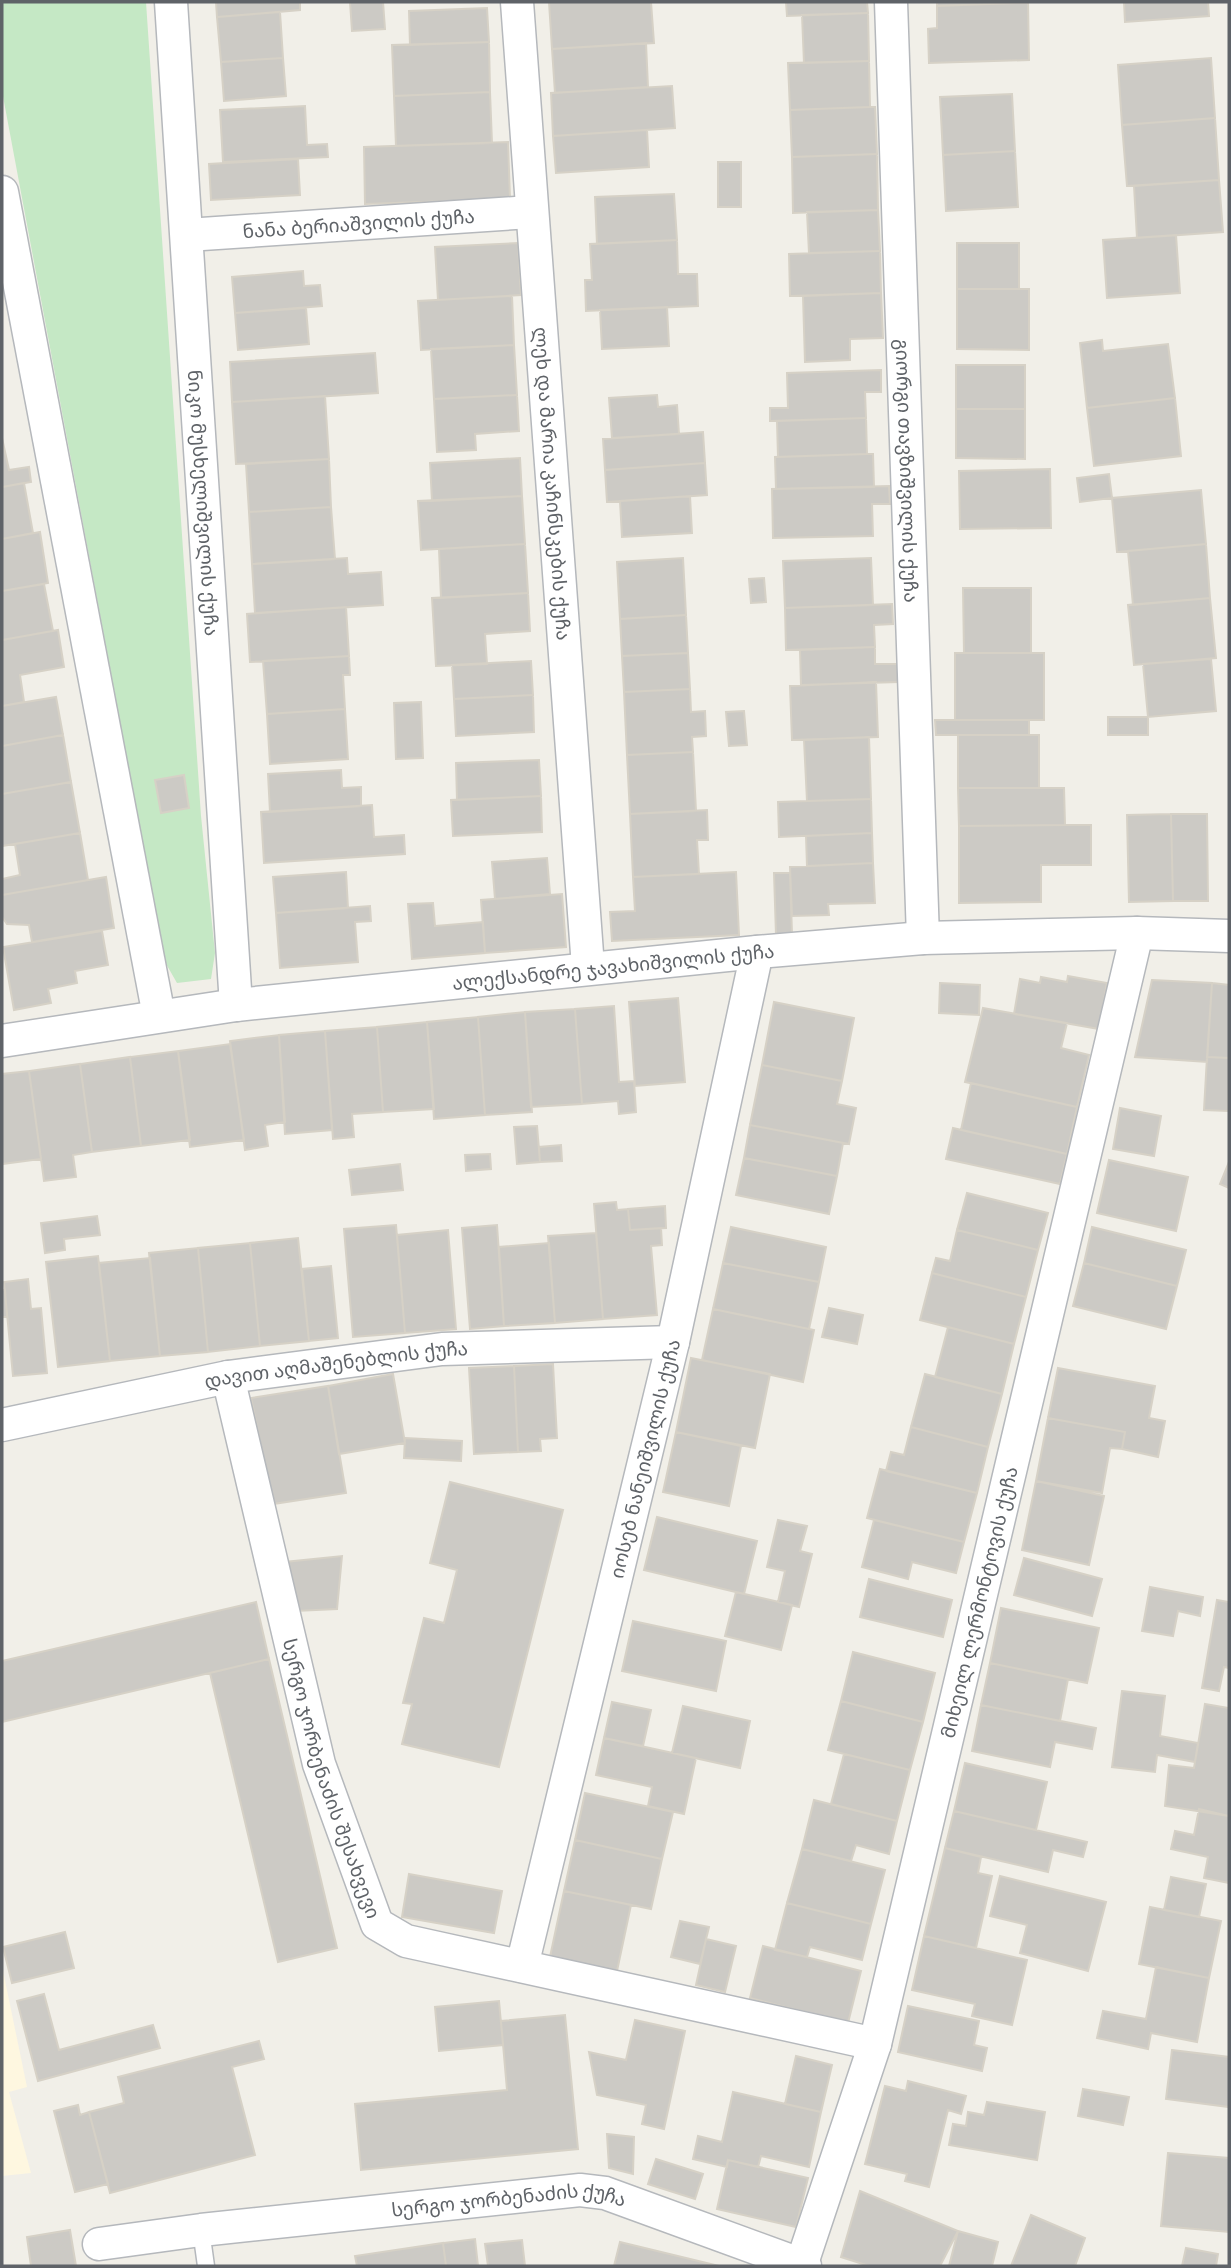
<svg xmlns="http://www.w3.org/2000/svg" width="1231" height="2268" font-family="Rubik,'Noto Sans Georgian',sans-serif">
<rect width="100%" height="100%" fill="#f1efe8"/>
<path fill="#fef7e0" d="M2,1966L27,2087L9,2092L31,2173L2,2176Z"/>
<path fill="#c5e8c5" d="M2,2H146L201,816L215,953L211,979L177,983L165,962L2,91Z"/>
<path fill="#cccac5" stroke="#d6d1c6" stroke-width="2" d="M216,2H300V10L217,17Z
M350,2H383L385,29L352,31Z
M549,2H651L654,43L552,49Z
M786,2H867L868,13L787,16Z
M937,2H1016V3L937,6Z
M1124,2H1208L1209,16L1125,22Z
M1016,3H1028L1029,60L929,63L928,29L937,28V6Z
M487,8L489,42L410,45L409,11Z
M280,12L283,58L221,62L217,17Z
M868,13L869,61L804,63L802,15Z
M489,42L490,92L394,96L392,45Z
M646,43L648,87L555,93L552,49Z
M283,58L286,96L224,101L221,62Z
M1211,58L1215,118L1122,125L1118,65Z
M869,61L870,107L790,110L788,63Z
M672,86L675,128L553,136L551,93Z
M490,92L492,143L396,146L394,96Z
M1012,94L1015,151L943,155L940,97Z
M305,106L307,145L327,144L328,157L223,162L220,110Z
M870,107H875L877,154L792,157L790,110Z
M1215,118L1219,180L1127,186L1122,125Z
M647,130L649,167L556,173L553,136Z
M508,142L510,199L365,204L364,147Z
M1015,151L1018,207L946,211L943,155Z
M877,154L878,210L793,213L792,157Z
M298,159L300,195L211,200L209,164Z
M718,162H741V207H718Z
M1219,180L1223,232L1137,238L1134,186Z
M674,194L677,240L597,244L595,197Z
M878,210L880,251L809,253L807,212Z
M1176,235L1180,293L1107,298L1103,240Z
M677,240L678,274H697L698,306L586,311L585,280H592L590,244Z
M518,243L521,295L438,300L435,247Z
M957,243H1019V289H957Z
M880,251L881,293L790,296L789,254Z
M303,271L304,286L320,285L322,306L235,313L232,277Z
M957,289H1029V350L957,349Z
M881,293L883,338L850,339V360L805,362L803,296Z
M512,296L514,345L421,350L418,301Z
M667,307L669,346L602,349L600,310Z
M306,308L309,344L238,350L235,313Z
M1102,340L1103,351L1168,344L1175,398L1087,408L1080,343Z
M514,345L517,395L434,399L431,349Z
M375,353L378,393L232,402L230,362Z
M956,365H1025V409H956Z
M881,370V392H865L866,418L770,421V408H788L787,373Z
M517,395L519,431L475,434L476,450L437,452L434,399Z
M657,395L658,407L677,405L679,434L612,438L609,398Z
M325,396L329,459L236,464L232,402Z
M1175,398L1181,456L1094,466L1087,408Z
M956,409H1025V459L956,458Z
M866,418L867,454L778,457L777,421Z
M703,432L705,463L605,470L603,439Z
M2,438L9,470L29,467L31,482L2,487Z
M867,454H873L874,487L776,489L775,457Z
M520,458L522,496L432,501L430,463Z
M329,459L331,507L249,512L246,464Z
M705,463L707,495L607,502L605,470Z
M1050,469L1051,528L960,529L959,471Z
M1109,474L1112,498L1080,502L1077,478Z
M24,483L33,533L2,539V487Z
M889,486L890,504H872L873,536L773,538L772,489Z
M1201,490L1206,544L1117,552L1112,498Z
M522,496L525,544L421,550L418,501Z
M690,496L692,533L622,537L620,501Z
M331,507L335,559L252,564L249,512Z
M40,532L48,583L2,591V539Z
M525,544L528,593L441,598L439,549Z
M1206,544L1210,598L1133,605L1128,551Z
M347,558L348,574L381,572L383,605L255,613L252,564Z
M683,558L686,615L620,619L617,562Z
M871,558L873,605L785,608L783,561Z
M764,578L766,602L751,603L749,579Z
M44,584L53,631L2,640V591Z
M963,588H1031V653H964Z
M528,593L530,631L485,634L487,664L436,666L432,598Z
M1210,598L1216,658L1134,665L1128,605Z
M892,604L893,624L874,625L875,647L786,650L785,608Z
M346,607L349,656L250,662L247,614Z
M686,615L688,653L622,656L620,619Z
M58,630L64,667L20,675L24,702L2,706V640Z
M875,647V664H898V682L801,685L800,650Z
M688,653L690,689L624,692L622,656Z
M955,653H1044V720H955Z
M349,656L350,675H343L345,709L267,714L263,661Z
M1211,659L1216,711L1148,717L1143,664Z
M531,661L533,695L454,699L452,665Z
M876,682L878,737L792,740L790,686Z
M690,689L691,712L705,711L706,736L692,737L693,752L627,755L624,692Z
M533,695L534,732L456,736L454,699Z
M56,697L63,735L2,746V706Z
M421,702L423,758L396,759L394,703Z
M345,709L348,759L270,764L267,714Z
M744,711L747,745L729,746L726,712Z
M1108,717H1148V735H1108Z
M935,720H1029V735H936Z
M63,735L71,782L2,794V746Z
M958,735H1039V788H958Z
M869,737L871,799L807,801L804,740Z
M693,752L696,811L630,814L627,755Z
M539,760L541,796L457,800L456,763Z
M341,770L342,788L361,787V806L270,812L268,774Z
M184,775L189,808L161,813L155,780Z
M71,782L80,833L2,846V794Z
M958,788H1064L1065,825L959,826Z
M541,796L542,832L453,836L451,800Z
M871,799L872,833L779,837L778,802Z
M372,805L374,837L404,835L405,854L264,863L261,812Z
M707,810L708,840H697L699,874L633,877L630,814Z
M1171,814H1207L1208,901H1173Z
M1171,814L1173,901L1129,902L1127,815Z
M1065,825H1091V865H1041V902L959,903V826Z
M80,833L88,880L2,895V879L20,875L15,844Z
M872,833L873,863L807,866L806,836Z
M547,858L550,894L495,899L492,862Z
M873,863L875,903L828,904L829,915L792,916L790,867Z
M346,872L348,908L276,913L273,877Z
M736,872L739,935L612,941L610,912L635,911L633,877Z
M774,873H790L792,934L776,935Z
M106,877L114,928L32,942L29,925L7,924L2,917V895Z
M562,894L566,947L485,953L481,900Z
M433,903L435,926L483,922L485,953L412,959L408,904Z
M370,906L371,921L355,922L358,962L280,968L276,913Z
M102,931L108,965L75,971L77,983L48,989L51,1003L14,1010L3,947Z
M1068,976L1107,983L1099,1029L1014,1014L1020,979L1040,983L1041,977L1067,982Z
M1152,980L1212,983L1207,1062L1135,1057Z
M940,983L980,985L979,1015L939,1013Z
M1212,983L1229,985V1058L1207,1057Z
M678,998L685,1082L635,1086L629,1002Z
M774,1002L854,1018L842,1081L762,1065Z
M614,1006L619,1082L634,1081L636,1112L619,1114L618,1101L582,1104L575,1009Z
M983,1008L1067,1023L1061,1048L1089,1055L1077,1107L965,1082Z
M575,1009L582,1104L531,1107L525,1012Z
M525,1012L532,1112L485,1115L478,1017Z
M478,1017L485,1115L434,1119L427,1022Z
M427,1022L434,1109L383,1112L377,1027Z
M377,1027L383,1112L352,1114L354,1137L333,1139L325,1031Z
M325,1031L332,1130L285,1134L279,1035Z
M279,1035L285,1122L265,1125L268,1146L245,1150L230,1041Z
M230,1044L244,1140L190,1147L178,1051Z
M178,1051L190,1140L141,1146L130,1057Z
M130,1057L141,1146L92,1152L80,1064Z
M1207,1057L1229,1058L1228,1111L1204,1110Z
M80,1064L92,1152L73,1155L76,1177L44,1181L29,1071Z
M762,1065L842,1081L837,1104L856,1108L849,1144L750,1125Z
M29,1071L41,1159L2,1164V1074Z
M971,1083L1077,1107L1067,1154L961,1130Z
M1120,1108L1161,1116L1154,1156L1113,1149Z
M750,1125L843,1143L837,1176L744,1158Z
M537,1126L540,1162L517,1164L514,1127Z
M953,1128L1067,1154L1060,1184L946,1159Z
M561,1145L562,1161L540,1162L539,1147Z
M490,1154L491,1169L466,1171L465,1155Z
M744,1158L837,1176L829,1214L736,1195Z
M1109,1160L1188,1177L1176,1231L1097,1213Z
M1229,1162V1188L1220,1184Z
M400,1164L403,1190L352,1195L349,1170Z
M967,1193L1048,1213L1038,1250L957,1230Z
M616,1202L617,1210L628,1209L630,1230L661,1228L662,1245L651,1246L657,1315L603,1319L594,1204Z
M665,1206L666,1228L630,1230L628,1209Z
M97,1216L100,1235L64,1239L65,1250L45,1253L41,1223Z
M396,1225L405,1333L353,1337L344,1229Z
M497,1225L504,1326L470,1329L462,1228Z
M731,1227L826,1247L819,1282L723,1263Z
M1092,1227L1186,1250L1177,1286L1084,1263Z
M448,1230L456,1329L405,1333L397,1235Z
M957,1230L1038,1250L1026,1297L932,1273L936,1258L950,1261Z
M596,1233L603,1319L555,1323L548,1236Z
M298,1238L309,1341L260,1346L250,1243Z
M250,1243L260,1346L208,1352L198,1248Z
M549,1243L555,1323L504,1326L499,1247Z
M198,1248L208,1352L160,1356L149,1253Z
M98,1256L110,1361L58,1367L46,1262Z
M150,1258L160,1356L110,1361L99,1263Z
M723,1263L819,1282L809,1329L713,1309Z
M1084,1263L1177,1286L1166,1329L1073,1306Z
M331,1266L338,1338L309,1341L302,1269Z
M932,1273L1026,1297L1014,1344L920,1320Z
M28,1279L31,1309L41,1308L47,1373L13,1376L4,1282Z
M2,1290H5L7,1317H2Z
M829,1308L863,1315L857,1344L822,1337Z
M713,1309L814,1330L803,1382L702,1360Z
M948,1327L1014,1344L1002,1394L935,1377Z
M691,1358L770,1374L755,1448L676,1432Z
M553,1364L557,1438L540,1439L541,1451L518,1452L514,1366Z
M514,1366L518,1452L474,1454L469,1368Z
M1058,1368L1155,1386L1149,1418L1165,1421L1158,1457L1122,1449L1125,1432L1048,1418Z
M393,1374L405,1443L339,1454L328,1386Z
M925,1374L1002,1394L988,1447L911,1427Z
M328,1386L346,1493L273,1504L251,1398Z
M1048,1418L1125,1432L1122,1449L1110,1448L1102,1493L1036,1481Z
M911,1427L988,1447L977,1493L886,1471L891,1452L904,1455Z
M676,1432L741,1446L729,1506L663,1492Z
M405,1438L462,1441L461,1461L404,1458Z
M880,1469L977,1493L964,1542L867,1518Z
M1036,1481L1104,1496L1089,1565L1022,1550Z
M450,1482L563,1510L499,1767L402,1744L412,1704L403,1703L424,1618L444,1623L457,1570L430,1563Z
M657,1517L757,1541L744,1594L644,1570Z
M778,1520L807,1526L800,1551L812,1554L799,1607L778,1602L785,1571L767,1567Z
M874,1520L964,1542L956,1573L912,1562L908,1579L862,1567Z
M342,1556L337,1609L295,1611L285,1562Z
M1024,1558L1102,1579L1092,1616L1014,1595Z
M869,1579L952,1600L943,1637L860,1617Z
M1150,1587L1203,1597L1200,1616L1178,1611L1173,1636L1142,1631Z
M736,1592L792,1605L781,1650L725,1636Z
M1217,1600L1229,1602V1668L1224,1667L1219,1691L1202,1688Z
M256,1602L269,1659L2,1722V1661Z
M1001,1608L1099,1628L1087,1683L990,1663Z
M633,1621L726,1641L716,1691L622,1671Z
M853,1652L935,1673L923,1722L841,1701Z
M269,1659L337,1948L278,1962L210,1673Z
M990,1663L1068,1679L1060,1721L981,1705Z
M1122,1691L1165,1696L1160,1736L1198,1743L1195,1762L1157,1755L1155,1772L1112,1767Z
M841,1701L923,1722L910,1770L828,1750Z
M612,1702L651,1710L643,1746L604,1738Z
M1205,1704L1229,1708V1816L1165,1806L1169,1765L1194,1768Z
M981,1705L1096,1728L1092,1749L1055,1742L1050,1767L972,1751Z
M683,1706L750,1721L740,1768L672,1753Z
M604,1738L696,1758L684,1814L648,1806L652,1787L596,1775Z
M844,1754L910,1770L897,1821L831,1804Z
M965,1763L1047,1782L1036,1830L954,1811Z
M585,1793L673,1812L662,1859L575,1840Z
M814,1800L897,1821L889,1854L856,1845L851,1861L802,1849Z
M1199,1809L1229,1816V1883L1204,1878L1208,1857L1171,1849L1175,1831L1194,1835Z
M954,1811L1087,1842L1083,1857L1053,1850L1048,1872L945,1848Z
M575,1840L662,1859L651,1909L564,1891Z
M945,1848L981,1857L978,1873L992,1876L976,1948L924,1936Z
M802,1849L885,1870L871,1924L787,1903Z
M409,1874L502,1891L494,1933L402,1917Z
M1000,1876L1106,1902L1088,1971L1020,1953L1027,1925L990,1916Z
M1171,1877L1206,1884L1199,1917L1164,1910Z
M564,1891L631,1905L617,1971L550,1957Z
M787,1903L871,1924L862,1960L810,1947L807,1957L775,1950Z
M1150,1907L1221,1921L1209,1978L1139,1964Z
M680,1921L709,1927L700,1964L671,1957Z
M65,1932L74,1968L12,1983L3,1947Z
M924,1936L1027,1960L1012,2025L972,2016L975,2004L912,1990Z
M706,1939L736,1946L725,1992L696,1985Z
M763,1946L861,1971L848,2023L750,1998Z
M1156,1967L1209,1978L1197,2042L1151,2033L1148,2049L1097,2038L1103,2011L1146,2019Z
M44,1994L59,2050L153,2025L160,2048L38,2081L17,2001Z
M499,2001L503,2045L439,2051L435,2007Z
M908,2006L979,2021L974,2045L987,2048L982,2071L898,2052Z
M565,2015L578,2149L361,2170L355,2104L507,2090L501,2021Z
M635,2020L685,2031L664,2129L642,2124L646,2105L597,2095L589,2052L626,2060Z
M259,2041L264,2059L232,2067L255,2155L110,2193L89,2112L124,2103L118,2077Z
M1172,2050L1229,2057V2107L1166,2099Z
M796,2056L832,2065L821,2112L785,2104Z
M908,2081L966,2096L961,2114L948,2110L929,2187L905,2181L907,2174L865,2164L885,2086L906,2091Z
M1083,2089L1129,2097L1123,2125L1078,2116Z
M733,2092L821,2112L809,2167L761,2156L758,2167L728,2160L727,2167L693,2159L698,2136L722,2142Z
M987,2102L1045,2112L1037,2160L949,2145L953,2124L966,2126L968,2112L984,2115Z
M78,2105L80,2115L89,2112L108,2184L75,2192L54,2111Z
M607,2134L634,2137L633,2174L609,2168Z
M1168,2153L1229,2158V2232L1161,2226Z
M656,2159L703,2174L695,2199L648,2184Z
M728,2160L808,2178L796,2227L717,2209Z
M860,2191L958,2231L940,2266H869L841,2257Z
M1031,2215L1085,2238L1075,2266H1011Z
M70,2230L76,2266H31L27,2237Z
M958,2231L998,2242L992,2266H949Z
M475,2239L478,2266H446L443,2243Z
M522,2240L525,2266H488L485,2244Z
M620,2242L719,2266H614Z
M443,2243L446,2266H357L355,2256Z
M1186,2248L1218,2254L1216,2266H1182Z"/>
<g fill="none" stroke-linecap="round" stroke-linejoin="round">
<g stroke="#b5b8bc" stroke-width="19">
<path id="lane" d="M201,2230L206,2266"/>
</g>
<g stroke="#b5b8bc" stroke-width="35">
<g id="street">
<path id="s1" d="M171,2L236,1005"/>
<path id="s2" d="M517,2L588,967"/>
<path id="s3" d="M891,2L923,938"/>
<path d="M2,192L159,1016"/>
<path id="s4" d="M187,235L530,212"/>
<path id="s5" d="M2,1041L236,1005L757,952L923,938L1137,933L1229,936"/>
<path id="s6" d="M228,1377L319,1764L377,1924L406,1941L875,2044"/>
<path id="s7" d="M2,1425L228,1377L442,1349L673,1342"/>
<path id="s8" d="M522,1966L673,1342L757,952"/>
<path id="s9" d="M99,2244L201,2230L580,2190L605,2193L805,2266"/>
<path id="s10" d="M801,2266L875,2044L1137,933"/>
</g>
</g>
<use href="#lane" stroke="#fff" stroke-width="16"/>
<use href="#street" stroke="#fff" stroke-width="32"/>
</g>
<g text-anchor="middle" stroke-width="5" stroke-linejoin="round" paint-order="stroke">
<g font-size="19" fill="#5f6368" stroke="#fff">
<text dy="7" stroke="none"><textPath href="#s4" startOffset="172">ნანა ბერიაშვილის ქუჩა</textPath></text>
<text dy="7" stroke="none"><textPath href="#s3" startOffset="469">გიორგი თავზიშვილის ქუჩა</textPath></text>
<text dy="7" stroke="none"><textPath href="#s2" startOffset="483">ლეხ და მარია კაჩინსკების ქუჩა</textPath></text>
<text dy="7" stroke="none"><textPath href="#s1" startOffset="502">ნიკო მუსხელიშვილის ქუჩა</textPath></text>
<text dy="7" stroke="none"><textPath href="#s5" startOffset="616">ალექსანდრე ჯავახიშვილის ქუჩა</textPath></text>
<text dy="7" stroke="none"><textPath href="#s7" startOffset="340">დავით აღმაშენებლის ქუჩა</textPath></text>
<text dy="7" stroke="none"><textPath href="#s8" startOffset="522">იოსებ ნანეიშვილის ქუჩა</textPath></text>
<text dy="7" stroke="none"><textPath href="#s10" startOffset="688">მიხეილ ლერმონტოვის ქუჩა</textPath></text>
<text dy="7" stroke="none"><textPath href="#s6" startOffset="415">სერგო ჯორბენაძის შესახვევი</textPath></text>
<text dy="7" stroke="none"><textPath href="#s9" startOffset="413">სერგო ჯორბენაძის ქუჩა</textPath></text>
</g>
</g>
<rect width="1231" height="2268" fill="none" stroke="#5f6368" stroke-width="7"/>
</svg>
